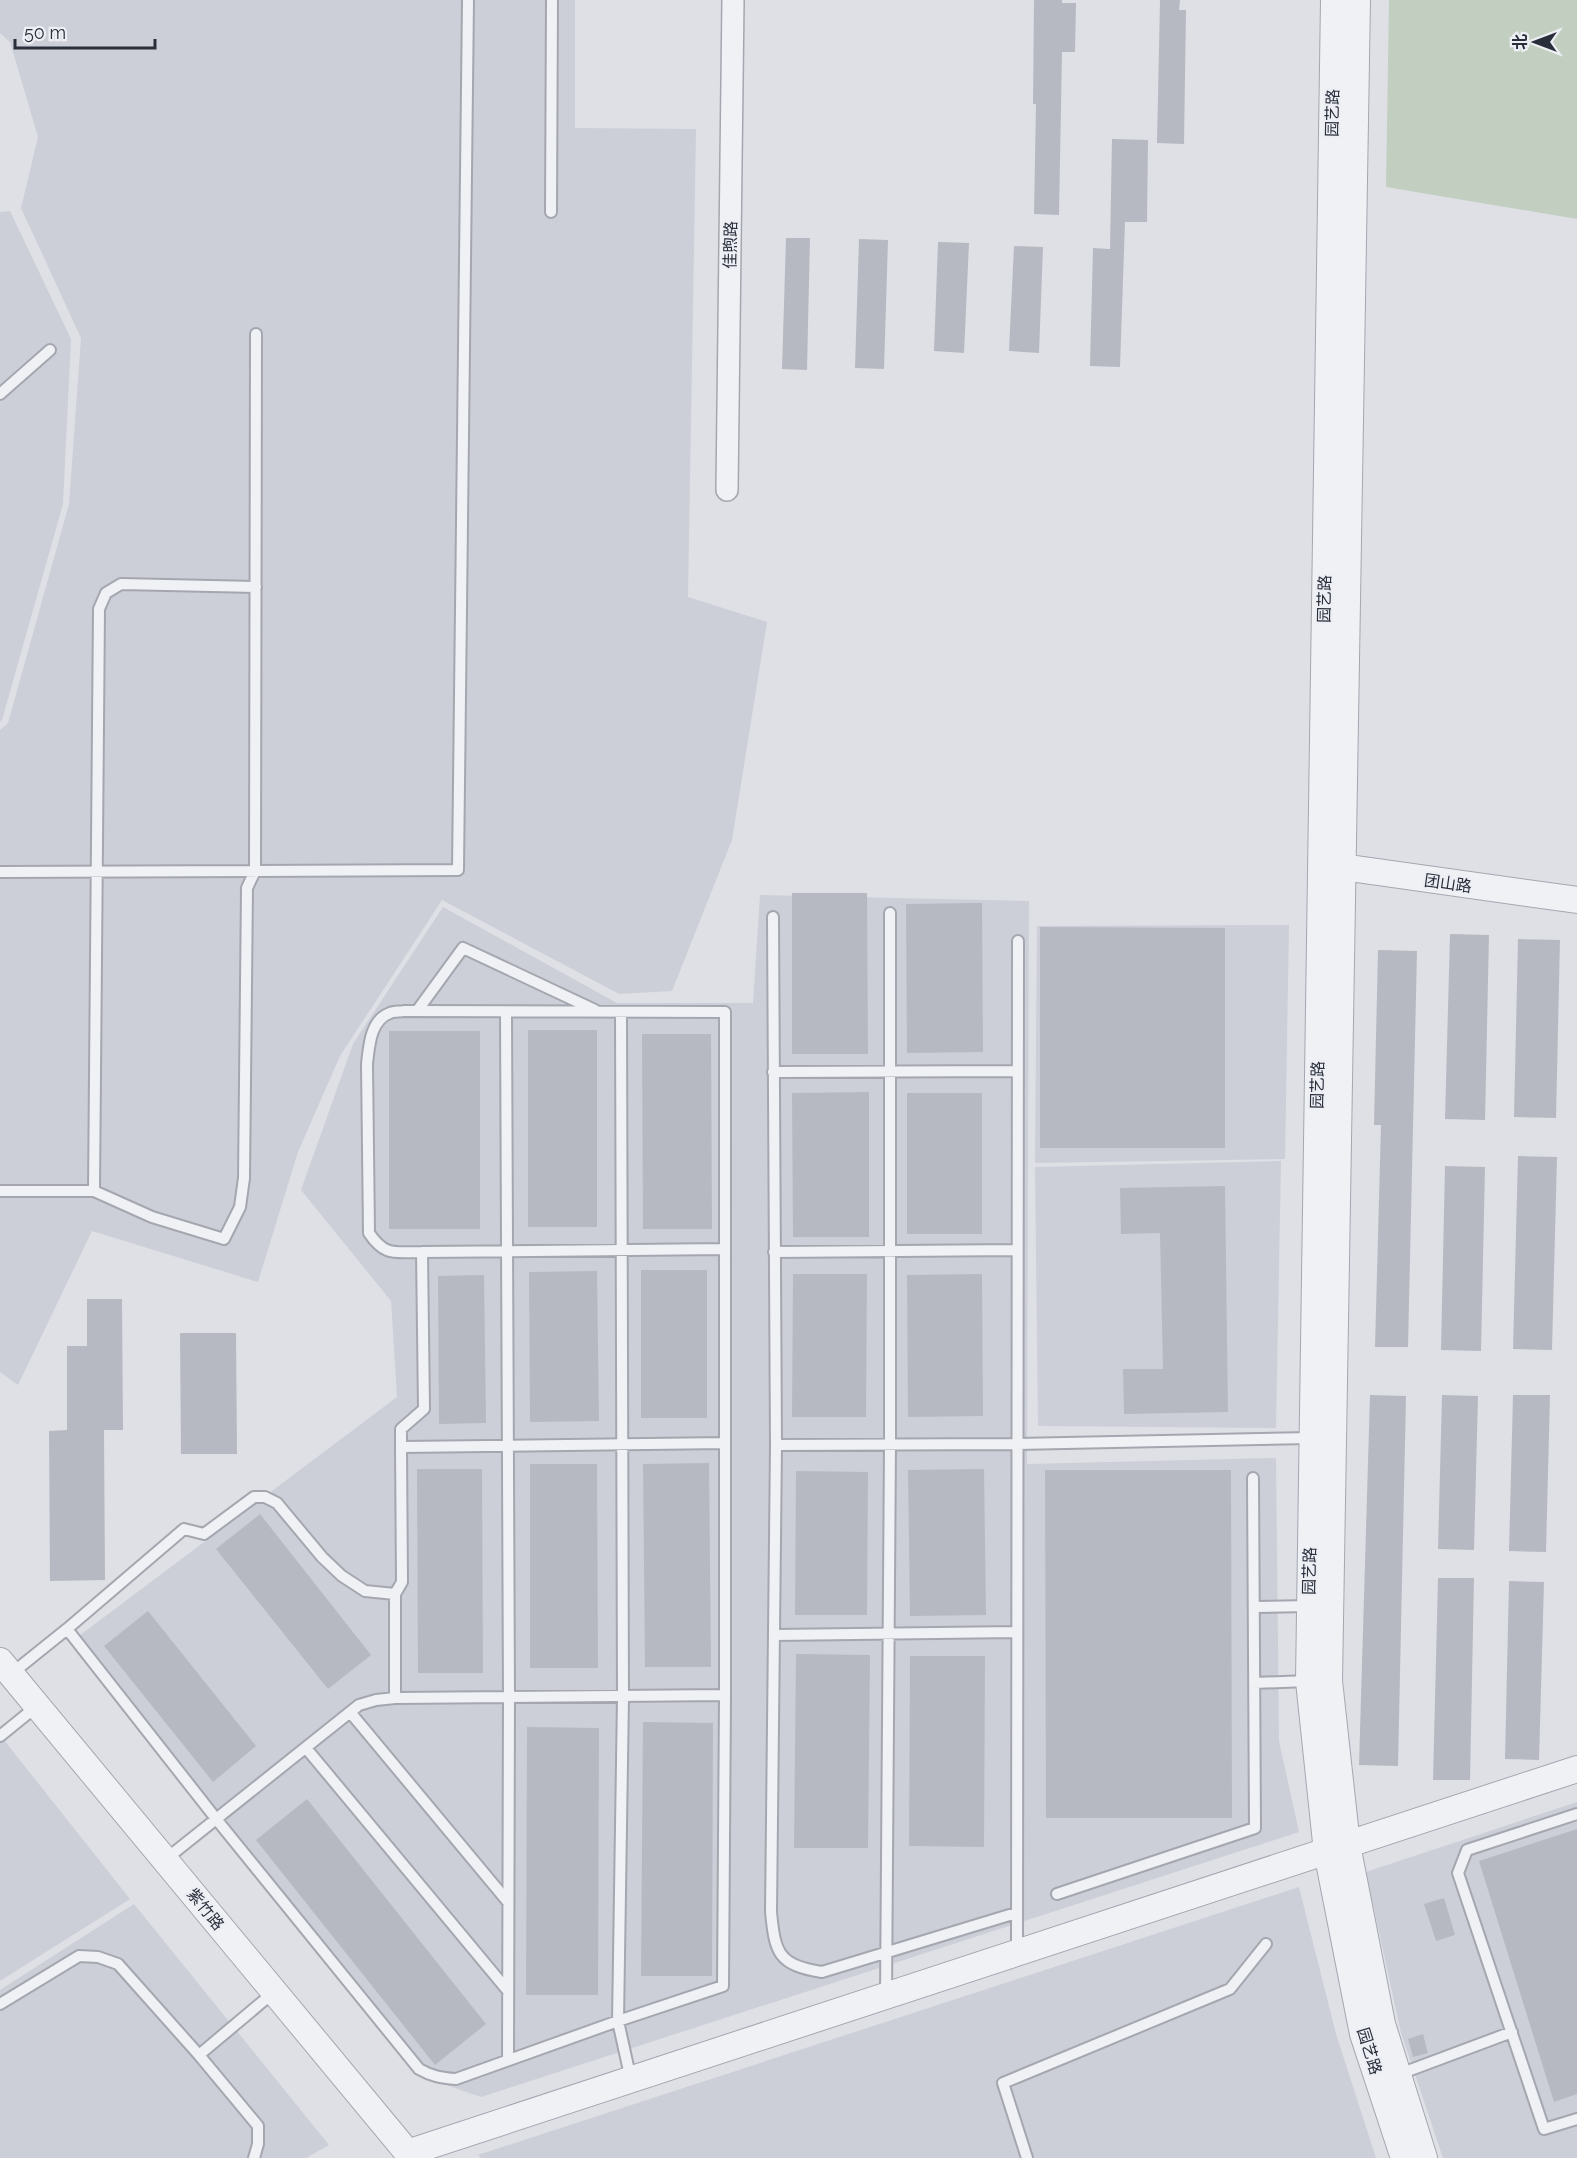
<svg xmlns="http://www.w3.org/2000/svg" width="1577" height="2158" font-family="Raleway,'Noto Sans SC',sans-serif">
<rect width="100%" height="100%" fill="#dee0e6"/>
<path fill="#cccfd7" d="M0,0H575V128L696,129L688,597L767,622L732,840L672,991L619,994L442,900L340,1056L298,1152L258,1282L92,1231L18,1385L0,1372V730L8,723L69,504L81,338L21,208L38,137L10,42L0,33Z
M10,211L71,339L63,504L2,720L0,722V212Z
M760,895L1029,901L1027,1464L1276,1458L1279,1741L1299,1832L481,2097L423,2077L75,1639L397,1397L391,1301L301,1190L353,1044L443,907L617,1003H753Z
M1289,925L1285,1159L1035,1163L1037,926Z
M1281,1161L1276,1428L1038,1426L1035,1167Z
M0,1735L130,1899L0,1981Z
M1577,1802V2158H1443L1401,2033L1366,1872Z
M1299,1887L1336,2034L1376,2158H481L478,2155Z
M134,1904L329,2145L306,2158H0V1990Z"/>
<path fill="#c2cfc0" d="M1389,0H1577V219L1386,187Z"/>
<path fill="#b6b9c2" d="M1034,0H1062V3H1076L1075,52H1062L1059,215L1034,214L1036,104H1033Z
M1160,0H1180L1179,10H1186L1184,144L1157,143Z
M1112,139L1148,140L1147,222H1125L1120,367L1090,366L1093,248L1110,249Z
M786,238H810L807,370L782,369Z
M859,239L888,240L884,369L855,368Z
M938,242L969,243L964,353L934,351Z
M1014,246L1043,247L1039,353L1009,351Z
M792,893H867L868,1054H792Z
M982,903L983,1052L907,1053L906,904Z
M1040,927L1225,928V1148H1040Z
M1450,934L1489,935L1485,1120L1445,1119Z
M1518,939L1560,940L1556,1118L1514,1117Z
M1378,950L1417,951L1408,1347H1375L1381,1125H1374Z
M528,1030H597V1227H528Z
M389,1031H480V1229H389Z
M642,1034H711L712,1229H643Z
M869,1092V1237H793L792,1093Z
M907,1093H982V1234H907Z
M1518,1156L1557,1157L1552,1350L1513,1349Z
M1445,1166L1485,1167L1481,1351L1441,1350Z
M1225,1186L1228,1412L1124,1414L1123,1369H1163L1160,1233L1121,1234L1120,1188Z
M641,1270H707V1418H641Z
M597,1271L599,1421L530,1422L529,1272Z
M793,1274H867L866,1417H792Z
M982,1274L983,1416L908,1417L907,1275Z
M484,1275L486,1423L439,1424L438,1276Z
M87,1299H122L123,1430H104L105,1580L50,1581L49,1431L67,1430V1346H87Z
M180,1333H236L237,1454H181Z
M1370,1395L1406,1396L1398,1766L1359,1765Z
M1442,1395L1478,1396L1474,1550L1438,1549Z
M1513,1395H1550L1546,1552L1509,1551Z
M709,1463L711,1667H645L643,1464Z
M530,1464H597L598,1668H530Z
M417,1469H482L483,1673H418Z
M984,1469L986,1615L910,1616L908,1470Z
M1045,1470H1231L1232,1818H1046Z
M796,1471L868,1472L867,1615H795Z
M260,1514L371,1655L328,1689L216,1549Z
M1438,1578H1474L1470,1780H1433Z
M1509,1581L1544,1582L1539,1760L1505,1759Z
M148,1611L256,1746L213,1782L104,1646Z
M796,1654L870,1655L868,1848H794Z
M910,1656H985L984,1847L909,1846Z
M643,1722L713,1723L712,1976H641Z
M527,1727L599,1728L598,1995H526Z
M307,1799L486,2024L435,2065L256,1840Z
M1577,1829V2094L1554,2102L1479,1861Z
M1444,1898L1455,1935L1436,1941L1424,1904Z
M1423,2034L1428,2053L1413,2057L1408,2039Z"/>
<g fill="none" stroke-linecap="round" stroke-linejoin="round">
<g stroke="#a4a7af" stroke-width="14">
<path id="service" d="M551,212L552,0
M0,394L50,350
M256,587L121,584L106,593L99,609L94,1191L152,1217L224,1239L240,1207L244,1178L247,888L255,871L256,334
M0,872L458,870L468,0
M773,917L776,1445L771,1912C775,1953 778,1965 822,1972L1016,1913
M417,1011L463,948L595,1010
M506,1012L509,1697L508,2060
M621,1012L623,1697L618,2021L631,2080
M773,1072L1018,1071
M0,1191H94
M774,1252L1017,1250
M776,1445L1017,1444L1311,1438
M401,1447V1429L424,1409L422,1252L725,1249
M395,1594L402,1582L401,1447L725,1443
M1254,1607L1309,1606
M67,1629L184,1529L204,1534L254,1497H265L277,1503L322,1557L342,1576L365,1591L395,1594V1698
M774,1635L1017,1632
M11,1674L67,1629L217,1820L419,2069C431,2076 441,2078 456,2079L618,2021L723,1986L725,1695V1012L404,1011C400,1012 394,1011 390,1013C370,1020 369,1047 367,1064L369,1233C385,1257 395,1252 422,1252
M1254,1683L1308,1681
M350,1712L508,1902
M0,1736L37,1706
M306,1748L508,1991
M1577,1814L1467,1850L1458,1873L1544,2129L1577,2119
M166,1859L359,1705L376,1700L395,1698L725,1695
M1057,1894L1255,1828L1253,1478
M1017,1952L1018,941
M886,1997L890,1445V913
M0,2004L79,1956L98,1957L118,1964L199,2055L258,2126V2144L254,2158
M199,2055L274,1992
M1397,2075L1512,2032
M1027,2158L1003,2083L1230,1989L1266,1944"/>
</g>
<g stroke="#a4a7af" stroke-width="24">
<path id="minor" d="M727,490L733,0"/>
</g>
<g stroke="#a4a7af" stroke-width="28">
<path id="tertiary" d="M1334,0L1309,1681L1327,1852L1363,2034L1404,2158
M1357,0L1329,1681L1347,1845L1382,2024L1424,2158
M1328,865L1577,900
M0,1661L412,2158
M407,2153L1577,1769"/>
</g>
<use href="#service" stroke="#f0f1f5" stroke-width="10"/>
<use href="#minor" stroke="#f0f1f5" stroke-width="21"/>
<use href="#tertiary" stroke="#f0f1f5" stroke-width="26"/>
</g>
<g text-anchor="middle" stroke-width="5" stroke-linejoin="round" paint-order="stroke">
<g font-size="16" fill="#292e3b" stroke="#edeff4">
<text transform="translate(1332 113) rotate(-89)" y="6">园艺路</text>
<text transform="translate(730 245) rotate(-89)" y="6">佳煦路</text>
<text transform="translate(1324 599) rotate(-89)" y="6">园艺路</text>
<text transform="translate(1448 883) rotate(8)" y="6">团山路</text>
<text transform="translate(1317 1085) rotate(-89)" y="6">园艺路</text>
<text transform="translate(1309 1571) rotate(-89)" y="6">园艺路</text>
<text transform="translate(206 1909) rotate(51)" y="6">紫竹路</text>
<text transform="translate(1370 2051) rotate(73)" y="6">园艺路</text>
</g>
</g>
<g transform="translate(1535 42) rotate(270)" stroke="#edeff4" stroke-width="4.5" paint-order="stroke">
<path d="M0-4.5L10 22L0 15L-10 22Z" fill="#292e3b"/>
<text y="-9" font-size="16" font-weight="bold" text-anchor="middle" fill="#292e3b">北</text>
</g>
<path d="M15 39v9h140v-9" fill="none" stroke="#292e3b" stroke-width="3"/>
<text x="24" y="39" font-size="18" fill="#292e3b" stroke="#edeff4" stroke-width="4.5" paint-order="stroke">50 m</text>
</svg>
